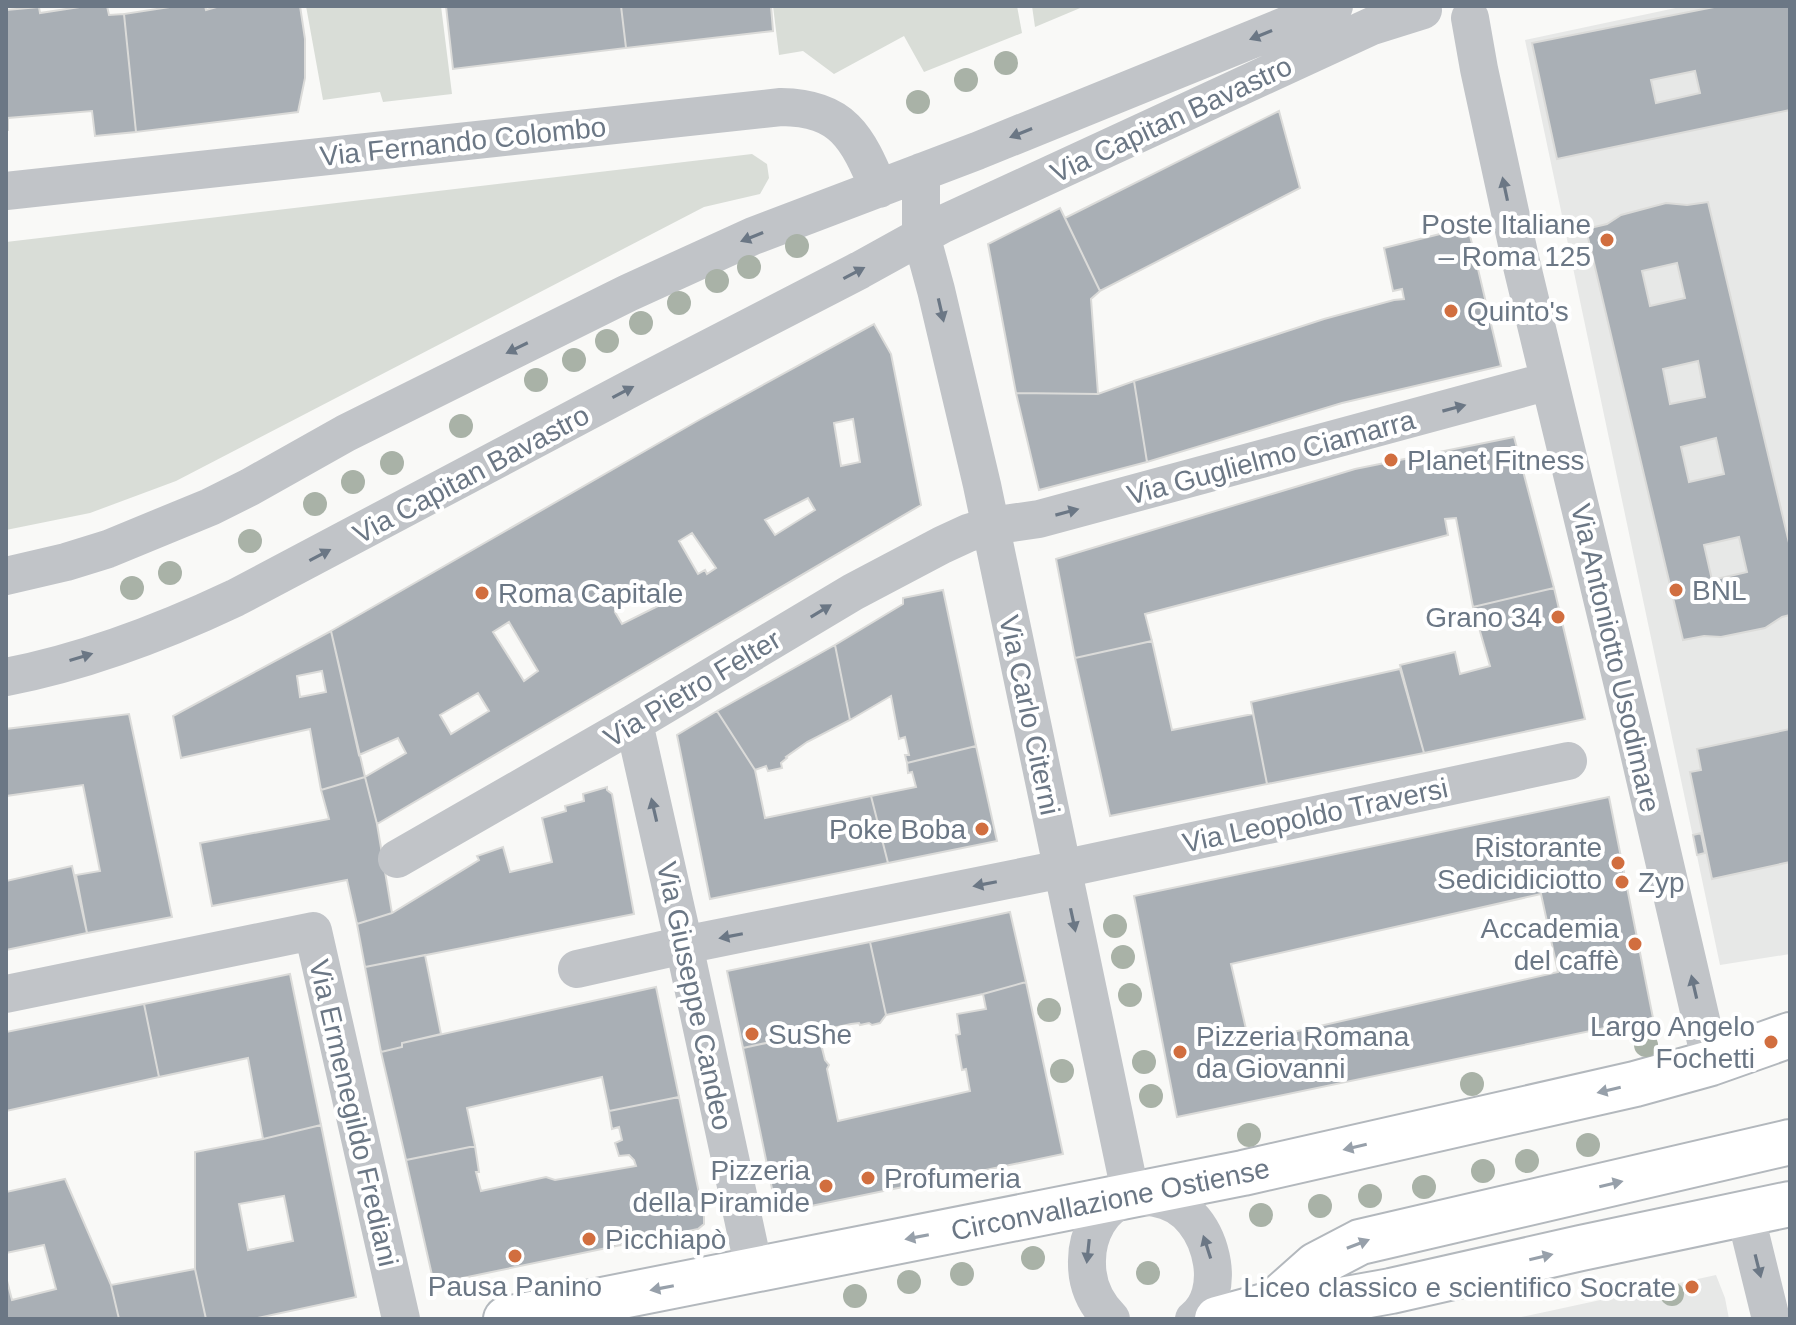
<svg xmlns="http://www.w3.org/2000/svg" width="1796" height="1325" font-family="Helvetica,sans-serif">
<rect width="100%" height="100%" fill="#f9f9f7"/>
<path fill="#e7e8e7" d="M1685,6H1790V954L1720,965L1525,40Z
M1716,1275L1725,1298L1729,1319H1512Z"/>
<path fill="#d9ddd7" d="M306,6H441L452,94L383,102L380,92L323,100Z
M773,6H1017L1022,33L924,72L904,36L834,74L803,51L779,55Z
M1032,6H1085L1035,27Z
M752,154L767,164L769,178L760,194L704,207L176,481L90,513L6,530V242Z"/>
<path fill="#a9afb5" stroke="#dbdbd9" stroke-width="2" fill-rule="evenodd" d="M86,6H107L109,15L124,14L136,132L95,136L92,111L8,118V130H6V10L39,7L40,13Z
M205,6L206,10L220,6H300L305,39V78L298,112L136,132L124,14L176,6Z
M446,6H621L626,48L453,69Z
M621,6H771L773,31L626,48Z
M1719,6H1790V110L1557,159L1532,43ZM1695,71L1700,93L1656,103L1651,80Z
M1279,111L1300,188L1100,291L1065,218Z
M1708,202L1790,547V615L1782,617L1765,628L1721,637L1704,636L1683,640L1586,229L1607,224L1621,215L1666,203L1687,205ZM1677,263L1685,298L1650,306L1642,271ZM1698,361L1705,397L1670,404L1663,369ZM1716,438L1724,474L1689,482L1681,447ZM1739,537L1747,572L1712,580L1704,545Z
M1060,208L1100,291L1091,299L1098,394L1016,393L988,244Z
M1468,227L1501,366L1342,403L1147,462L1134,381L1324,319L1394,300L1404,299L1402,289L1393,291L1384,248Z
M874,324L891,354L921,505L377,824L365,777L406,753L398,738L359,755L331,631L699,420ZM853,419L860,462L841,466L834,423ZM808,498L815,510L775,535L765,520ZM692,533L716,568L707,574L705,570L698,574L679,541ZM655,588L664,603L622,624L615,612ZM509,622L538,671L524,681L493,632ZM478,693L489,711L451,734L440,715Z
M1134,381L1147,462L1039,490L1016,393L1098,394Z
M1514,437L1554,588L1473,607L1456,518L1445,519L1448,535L1145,614L1152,641L1075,658L1056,559L1355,469Z
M1554,588L1585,719L1424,753L1400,665L1455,652L1460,674L1490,666L1473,607Z
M943,590L976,746L907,763L905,755H909L905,737L899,739L891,696L850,720L835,645L903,604V598Z
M331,631L365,777L321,790L310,729L181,758L173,716ZM322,671L326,692L300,697L297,676Z
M1152,641L1172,730L1253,714L1267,784L1110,816L1075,658Z
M835,645L850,720L807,742L786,757L787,758L781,763L782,768L768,771L766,766L755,770L717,711Z
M1400,669L1424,753L1267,784L1251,702Z
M717,711L755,770L765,818L871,796L888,863L710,899L677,735Z
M129,714L172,917L87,933L76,875L100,871L83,785L6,796V729Z
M1790,729V862L1712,879L1690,772L1701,770L1697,749Z
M976,746L997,841L888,863L871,796L916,787L912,772L908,773L907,763Z
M365,777L377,824L392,913L357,924L347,880L212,906L200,843L329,819L321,790Z
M607,787V790L612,794L634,914L365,967L357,924L392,913L479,860L477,856L503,847L510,872L552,862L542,818L566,811L565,806L584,801L583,794Z
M1609,797L1653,1018L1177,1117L1134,896ZM1541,894L1558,972L1249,1042L1231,964Z
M1701,833L1705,853L1697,855L1693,835Z
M72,866L87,933L6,950V881Z
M1010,912L1026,982L983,994L886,1015L870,942Z
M870,942L886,1015L880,1023L872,1025L869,1023L860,1025L859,1023L851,1024L743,1048L727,971Z
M425,955L441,1034L402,1043V1047L381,1052L365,967Z
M290,974L321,1125L263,1139L248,1058L159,1077L144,1004Z
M1026,982L1063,1154L777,1213L743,1048L818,1032L825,1060L829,1065L827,1069L838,1121L970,1091L966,1069L962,1070L956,1035L960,1034L957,1014L986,1009L983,994Z
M656,987L679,1097L609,1111L602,1077L467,1108L475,1146L406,1160L381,1052L402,1047V1043Z
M144,1004L159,1077L6,1111V1032Z
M679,1097L704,1217V1224L698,1229L434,1284L406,1160L475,1146L479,1172H476L481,1191L546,1177L555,1180L636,1166L634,1160L629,1155L619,1156L615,1143L622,1140L619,1127L612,1129L609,1111Z
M321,1125L356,1297L253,1319H206L195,1269V1152L263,1139ZM284,1196L293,1241L248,1250L239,1204Z
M65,1179L111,1285L119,1319H6V1277L12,1300L56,1289L44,1245L6,1253V1192Z
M195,1269L206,1319H119L111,1285Z"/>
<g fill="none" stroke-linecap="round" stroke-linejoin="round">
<g stroke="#b3b8bd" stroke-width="48">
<g id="secondary">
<path d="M1272,1304L1316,1265L1360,1242L1790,1142"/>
<path id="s1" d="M506,1319L1243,1173L1635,1084L1711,1063L1790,1035"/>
<path d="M1217,1319L1272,1304L1341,1300L1391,1291L1581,1248L1790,1204"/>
</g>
</g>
<path stroke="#c1c4c8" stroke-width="38" d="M1470,18L1479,69L1520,258L1634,731L1711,1063
M921,172V235L936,290L982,485L1131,1196
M6,191L781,107C843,108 857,137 879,189
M6,576L66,562L108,549L210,507L250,487L346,433L628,293L753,236L977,151L1334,6
M6,677C84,662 163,632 235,598L645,381L860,270L943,224L1372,26L1423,10
M634,723L684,945L754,1269
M397,859L634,723L853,592L942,545L968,533L991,526L1039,519L1549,381
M577,969L684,945L1062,869L1568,761
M6,994L313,931L401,1319
M1745,1213L1771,1319
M1111,1319C1096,1304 1087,1285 1087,1264C1086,1236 1101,1204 1130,1197C1138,1195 1148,1197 1155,1198C1188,1203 1207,1232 1212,1263C1215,1283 1211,1306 1194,1319"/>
<use href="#secondary" stroke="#fff" stroke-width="44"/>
</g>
<g fill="#a9b2a7">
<circle cx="1006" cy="63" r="12"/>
<circle cx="966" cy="80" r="12"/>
<circle cx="918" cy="102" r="12"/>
<circle cx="797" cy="246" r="12"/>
<circle cx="749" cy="267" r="12"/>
<circle cx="717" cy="281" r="12"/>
<circle cx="679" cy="303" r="12"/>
<circle cx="641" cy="323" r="12"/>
<circle cx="607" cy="341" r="12"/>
<circle cx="574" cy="360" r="12"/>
<circle cx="536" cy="380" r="12"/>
<circle cx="461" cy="426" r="12"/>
<circle cx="392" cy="463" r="12"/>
<circle cx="353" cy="482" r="12"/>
<circle cx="315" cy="504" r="12"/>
<circle cx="250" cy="541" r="12"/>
<circle cx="170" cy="573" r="12"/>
<circle cx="132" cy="588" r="12"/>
<circle cx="1115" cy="926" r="12"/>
<circle cx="1123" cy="957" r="12"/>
<circle cx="1130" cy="995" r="12"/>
<circle cx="1049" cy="1010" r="12"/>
<circle cx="1646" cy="1045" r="12"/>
<circle cx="1144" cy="1062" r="12"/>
<circle cx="1062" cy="1071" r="12"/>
<circle cx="1472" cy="1084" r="12"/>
<circle cx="1151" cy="1096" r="12"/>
<circle cx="1249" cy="1135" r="12"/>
<circle cx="1588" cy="1145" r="12"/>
<circle cx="1527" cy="1161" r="12"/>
<circle cx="1483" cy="1171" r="12"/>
<circle cx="1424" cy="1187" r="12"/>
<circle cx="1370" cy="1196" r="12"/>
<circle cx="1320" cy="1206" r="12"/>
<circle cx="1261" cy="1215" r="12"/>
<circle cx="1033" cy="1258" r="12"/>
<circle cx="1148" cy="1273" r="12"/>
<circle cx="962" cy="1274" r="12"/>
<circle cx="909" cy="1282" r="12"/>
<circle cx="1672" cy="1294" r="12"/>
<circle cx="855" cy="1296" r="12"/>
</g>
<defs><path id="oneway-solid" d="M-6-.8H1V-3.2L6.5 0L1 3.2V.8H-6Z" transform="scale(2)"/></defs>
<g fill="#6b7785">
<use href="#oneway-solid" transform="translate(1261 35) rotate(158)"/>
<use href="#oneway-solid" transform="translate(1021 133) rotate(158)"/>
<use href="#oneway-solid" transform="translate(1505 189) rotate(-102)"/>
<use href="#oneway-solid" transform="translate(752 237) rotate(158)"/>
<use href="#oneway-solid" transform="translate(854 273) rotate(-28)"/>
<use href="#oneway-solid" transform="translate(941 310) rotate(77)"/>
<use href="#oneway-solid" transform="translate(517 348) rotate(154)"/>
<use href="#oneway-solid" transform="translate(623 392) rotate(-28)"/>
<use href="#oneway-solid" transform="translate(1454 408) rotate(-15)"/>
<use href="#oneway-solid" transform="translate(1067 512) rotate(-15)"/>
<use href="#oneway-solid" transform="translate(320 555) rotate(-28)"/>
<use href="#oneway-solid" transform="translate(821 611) rotate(-31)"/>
<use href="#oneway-solid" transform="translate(81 657) rotate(-17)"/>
<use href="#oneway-solid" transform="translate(654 810) rotate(-103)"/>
<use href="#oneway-solid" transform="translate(985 884) rotate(169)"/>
<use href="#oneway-solid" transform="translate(1073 920) rotate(78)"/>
<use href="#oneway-solid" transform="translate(731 936) rotate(169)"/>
<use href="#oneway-solid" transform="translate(1694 987) rotate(-103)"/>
<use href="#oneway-solid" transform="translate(1207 1247) rotate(-108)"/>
<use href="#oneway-solid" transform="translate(1088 1251) rotate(96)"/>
<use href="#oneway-solid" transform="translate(1758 1266) rotate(76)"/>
</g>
<g fill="#97a0aa">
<use href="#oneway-solid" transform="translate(1609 1090) rotate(167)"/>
<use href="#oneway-solid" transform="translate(1355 1147) rotate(167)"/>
<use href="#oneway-solid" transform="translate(1611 1184) rotate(-13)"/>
<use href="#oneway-solid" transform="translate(917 1237) rotate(169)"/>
<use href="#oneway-solid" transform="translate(1358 1244) rotate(-21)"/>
<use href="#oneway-solid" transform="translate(1541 1257) rotate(-13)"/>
<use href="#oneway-solid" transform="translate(662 1288) rotate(169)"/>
</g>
<g fill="#d16e3f" stroke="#fff" stroke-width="3">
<circle cx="1607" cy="240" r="8"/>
<circle cx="1451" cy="311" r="8"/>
<circle cx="1391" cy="460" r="8"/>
<circle cx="1676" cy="590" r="8"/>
<circle cx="482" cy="593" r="8"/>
<circle cx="1558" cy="617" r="8"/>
<circle cx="982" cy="829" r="8"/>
<circle cx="1618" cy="863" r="8"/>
<circle cx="1622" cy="882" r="8"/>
<circle cx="1635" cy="944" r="8"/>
<circle cx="752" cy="1034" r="8"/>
<circle cx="1771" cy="1042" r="8"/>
<circle cx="1180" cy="1052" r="8"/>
<circle cx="868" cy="1178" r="8"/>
<circle cx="826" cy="1186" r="8"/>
<circle cx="589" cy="1239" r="8"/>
<circle cx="515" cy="1256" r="8"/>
<circle cx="1692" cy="1287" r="8"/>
</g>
<g text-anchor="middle" stroke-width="8" stroke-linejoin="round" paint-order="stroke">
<g font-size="28" fill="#6b7785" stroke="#fff">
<text transform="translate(1171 119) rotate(-25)" y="10">Via Capitan Bavastro</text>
<text transform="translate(463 141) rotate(-6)" y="10">Via Fernando Colombo</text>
<text transform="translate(1271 457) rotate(-15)" y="10">Via Guglielmo Ciamarra</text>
<text transform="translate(471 474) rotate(-28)" y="10">Via Capitan Bavastro</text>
<text transform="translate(1616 658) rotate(77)" y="10">Via Antoniotto Usodimare</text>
<text transform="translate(692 688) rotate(-31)" y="10">Via Pietro Felter</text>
<text transform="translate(1030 715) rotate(78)" y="10">Via Carlo Citerni</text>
<text transform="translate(1315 815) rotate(-12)" y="10">Via Leopoldo Traversi</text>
<text transform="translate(695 996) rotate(78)" y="10">Via Giuseppe Candeo</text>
<text transform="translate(354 1113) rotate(77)" y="10">Via Ermenegildo Frediani</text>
<text dy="10" stroke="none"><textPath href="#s1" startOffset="616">Circonvallazione Ostiense</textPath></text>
</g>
<g font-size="28" fill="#6b7785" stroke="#fff" text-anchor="start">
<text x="1591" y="234" text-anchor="end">Poste Italiane<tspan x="1591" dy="32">– Roma 125</tspan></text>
<text x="1467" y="321">Quinto's</text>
<text x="1407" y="470">Planet Fitness</text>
<text x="1692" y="600">BNL</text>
<text x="498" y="603">Roma Capitale</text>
<text x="1542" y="627" text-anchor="end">Grano 34</text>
<text x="966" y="839" text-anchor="end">Poke Boba</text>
<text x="1602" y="857" text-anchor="end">Ristorante<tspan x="1602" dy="32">Sedicidiciotto</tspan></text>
<text x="1638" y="892">Zyp</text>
<text x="1619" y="938" text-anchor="end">Accademia<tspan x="1619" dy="32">del caffè</tspan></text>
<text x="1755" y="1036" text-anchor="end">Largo Angelo<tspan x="1755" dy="32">Fochetti</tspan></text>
<text x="768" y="1044">SuShe</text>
<text x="1196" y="1046">Pizzeria Romana<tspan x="1196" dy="32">da Giovanni</tspan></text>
<text x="810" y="1180" text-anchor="end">Pizzeria<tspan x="810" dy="32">della Piramide</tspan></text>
<text x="884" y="1188">Profumeria</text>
<text x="605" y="1249">Picchiapò</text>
<text x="515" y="1296" text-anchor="middle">Pausa Panino</text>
<text x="1676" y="1297" text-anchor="end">Liceo classico e scientifico Socrate</text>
</g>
</g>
<rect width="1796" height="1325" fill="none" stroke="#6b7785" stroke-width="16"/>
</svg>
